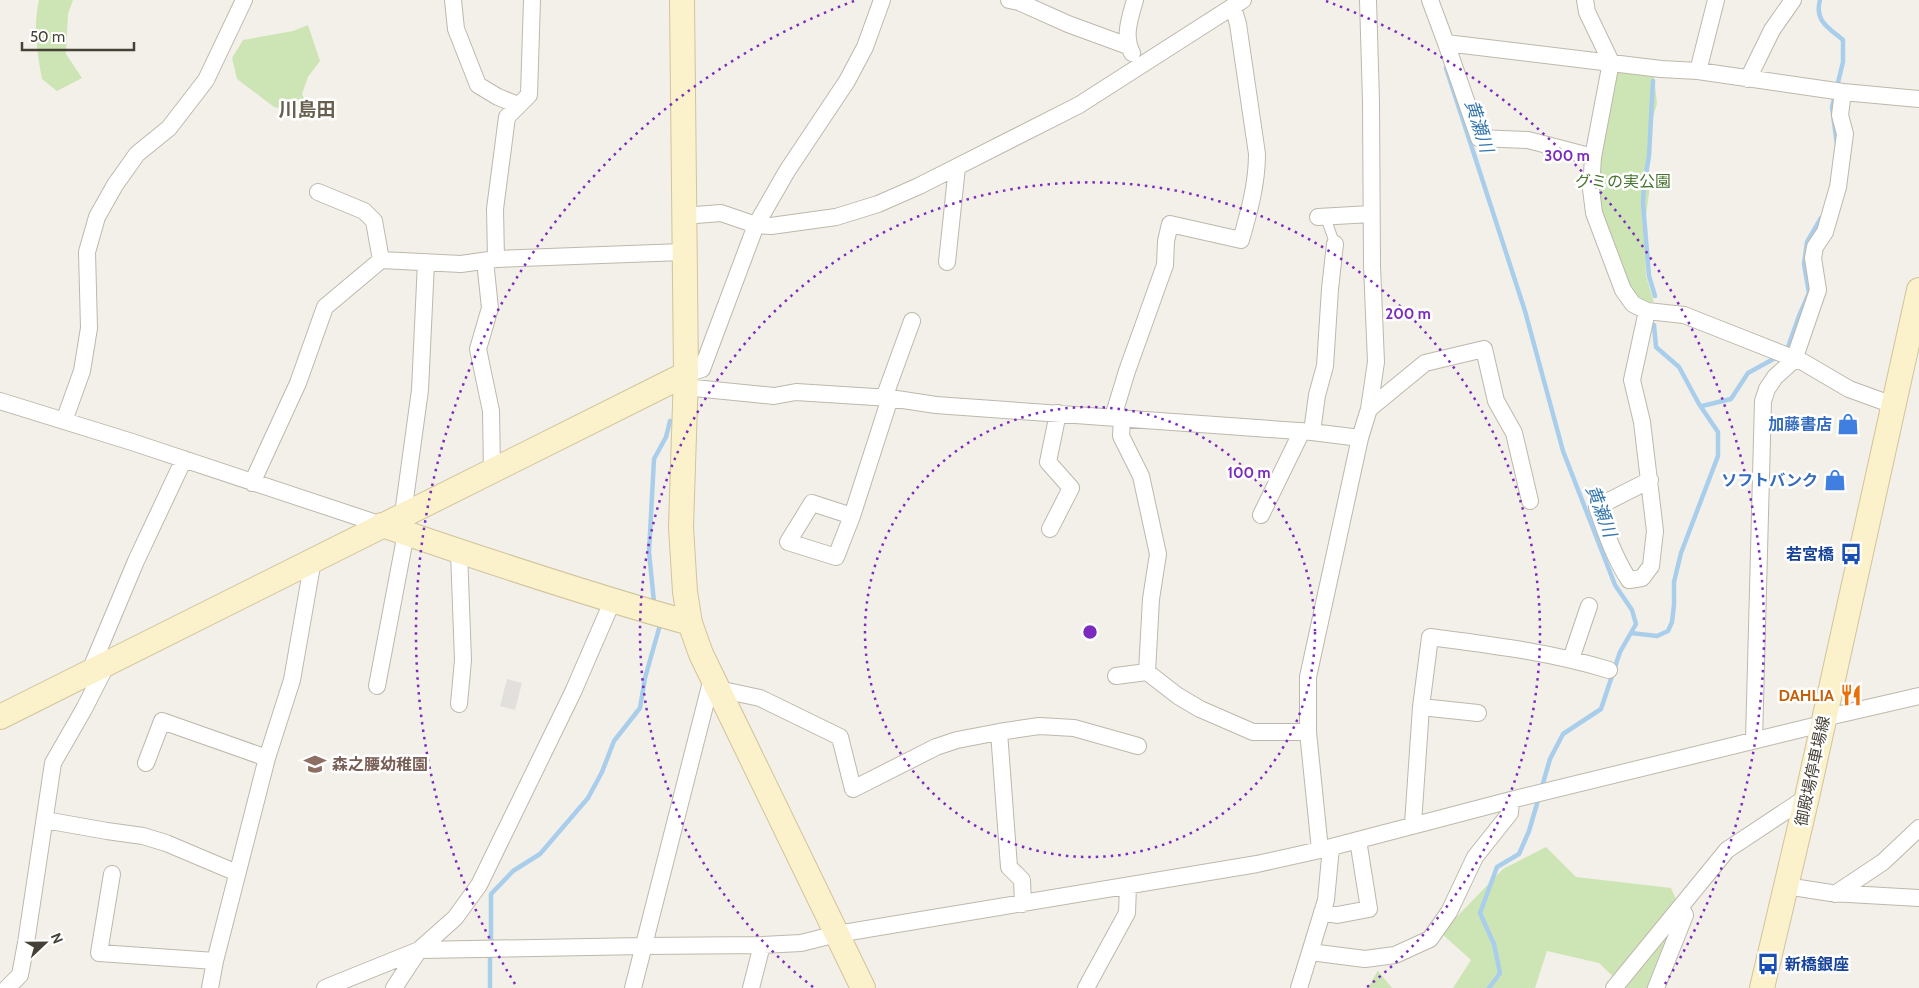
<svg xmlns="http://www.w3.org/2000/svg" width="1919" height="988" font-family="Cabin,'Noto Sans JP',sans-serif">
<rect width="100%" height="100%" fill="#f3f0e9"/>
<path fill="#cde5b4" d="M39,0H73L68,14L66,54L82,78L57,91L42,79C37,53 33,26 39,0Z
M308,25L320,61L308,77L302,94L312,115L274,107L237,79L232,58L243,40L293,31Z
M1615,69L1654,76L1657,104L1650,126L1652,142L1648,164L1651,179L1646,215L1645,235L1646,276L1654,302H1649L1635,296L1624,282L1594,187Z
M1546,847L1576,877L1671,888L1683,916L1663,988H1625L1599,963L1547,951L1535,988H1453L1471,960L1441,933L1503,869Z
M1378,970V971L1392,988H1368Z"/>
<path fill="#e2e0dd" d="M507,679L522,683L515,710L500,706Z"/>
<g fill="none" stroke-linecap="round" stroke-linejoin="round">
<path stroke="#a9ceec" stroke-width="4.5" d="M1820,0C1814,21 1829,28 1843,40V62L1832,107L1837,145
M1446,68L1525,311L1563,451L1615,585L1632,610L1636,624L1620,652L1601,709L1563,734L1550,759L1541,790
M1653,81L1649,156L1644,185L1643,203L1649,276L1655,296
M1784,350L1788,347L1799,316L1809,293L1804,264L1807,242L1821,218
M1702,406L1731,399L1748,373L1777,357
M654,602L649,552L654,459L666,437L670,421
M1631,633L1657,636L1668,631L1672,622L1674,605V582L1681,553L1718,456V432L1699,404L1679,367L1656,347L1654,325
M491,944V894L513,871L540,854L588,798L602,772L614,741L640,708L645,678L660,625
M490,988V952
M1489,988L1500,973L1494,944L1480,913L1497,867L1519,854L1529,831L1539,797"/>
<g stroke="#beb8ac" stroke-width="11">
<path id="lane" d="M1325,216L1335,244"/>
</g>
<g stroke="#beb8ac" stroke-width="18">
<path id="street" d="M453,0L456,29L478,85L498,97L518,105
M1009,0L1019,2L1068,24L1128,46
M1430,0L1446,43L1661,69L1698,71L1843,92L1919,99
M1585,0L1587,12L1611,62L1593,157L1591,189L1594,213L1623,290L1633,304L1647,311L1684,315L1803,362L1849,389L1893,405
M1446,43L1479,138L1528,140L1593,157
M1132,53C1123,36 1130,18 1135,0
M1698,71L1716,0
M1748,79L1772,30L1793,0
M318,192L364,211L374,221L381,260
M683,216L721,213L756,225L771,226L836,217L878,204L919,186L1079,105L1243,0
M1318,217L1371,214
M496,259L495,209L507,117L529,95L532,0
M485,261L490,308L478,349L491,411L492,471
M947,262L957,167
M1647,311L1632,380L1642,422L1655,531L1651,566L1642,578L1629,580C1614,557 1606,533 1597,507L1650,480
M686,374L702,369L756,225L787,171L847,81L865,47L882,0
M684,387L774,396L796,392L890,398L936,405L1312,432L1360,438
M884,398L912,321
M0,401L132,442L382,525
M1369,409L1425,363L1484,349L1496,401L1514,433L1530,501
M1113,417L1127,371L1165,265L1166,241L1170,224L1241,240C1249,212 1257,184 1257,154L1238,24L1233,7
M1122,418L1121,436L1141,476L1158,554L1151,599L1147,672L1178,696L1200,709L1253,732H1308
M64,421L82,371L89,328L87,252L97,217L115,185L137,154L169,128L206,80L244,0
M1312,432L1317,395L1325,366L1330,289L1335,244
M252,483L298,383L325,307L381,260L461,264L496,259L683,252
M403,514L420,390L426,262
M1261,515L1302,431
M852,516L812,503L788,542L836,557L852,516L890,398
M1050,529L1071,488L1048,462L1058,413
M1571,659L1589,606
M89,673L136,561L184,459
M1116,676L1147,672
M377,686L406,533
M718,689L760,698L840,737L853,789L936,747L957,740L999,732L1039,726L1074,728L1138,746
M459,704L463,660L459,552
M1478,713L1421,707L1430,637C1491,645 1551,652 1609,670
M1824,718L1919,696
M999,732L1009,867L1022,880L1023,904
M1754,740L1763,401L1767,389L1775,377L1794,360L1818,290L1813,258L1815,247L1825,232L1838,187L1845,134L1840,115L1843,92
M146,763L162,721L267,758
M45,820L107,831L143,836L166,843L237,873
M1413,824L1421,707
M1320,850L1308,732V677L1360,438L1369,409L1376,362L1372,266L1371,101L1368,0
M112,874L99,953L215,961
M1786,886L1831,893L1919,898
M1835,894L1883,862L1919,828
M1322,912L1337,915L1369,909L1358,840
M1310,952L1365,959L1395,955L1430,939L1449,912L1475,857L1510,813L1511,800
M7,988L20,975L26,943L53,763L84,709L107,664
M210,988L215,961L267,758L292,680L313,560
M325,988L419,950L643,946L762,945L801,943L837,934L1257,864L1320,850L1511,800L1822,724
M394,988L419,950L455,918L479,885L573,692L612,602
M633,988L712,678
M751,988L762,945
M1086,988L1127,913L1128,886
M1299,988L1326,900L1331,847
M1614,988L1727,850L1807,797
M1656,988L1685,915L1681,907"/>
</g>
<g stroke="#d0c49b" stroke-width="26">
<path id="secondary" d="M682,0L686,374L681,527L685,592L690,623L701,654L863,988
M382,525C484,560 586,594 690,623
M0,717L686,374
M1762,988L1807,797L1919,290"/>
</g>
<use href="#lane" stroke="#fff" stroke-width="9"/>
<use href="#street" stroke="#fff" stroke-width="16"/>
<use href="#secondary" stroke="#fbf1cb" stroke-width="24"/>
</g>
<g fill="none" stroke="#7b2cbf" stroke-width="2.5" stroke-dasharray="2.5 5">
<circle cx="1090" cy="632" r="225"/>
<path d="M813 987A450 450 0 1 1 1367 987"/>
<path d="M515 984A674 674 0 0 1 854 1M1326 1A674 674 0 0 1 1665 984"/>
</g>
<defs>
<g id="shop-bare" transform="scale(1.725)"><path d="M-5-2.5h2.3a2.7 3.5 0 0 1 5.4 0H5L5.5 6h-11ZM-1.5-2.5h3a1.5 2.3 0 0 0-3 0Z" fill="#3f7fe0" stroke="#fff" stroke-width="2.5" paint-order="stroke"/></g>
<g id="bus-bare" transform="scale(1.725)"><path d="M-5-6H5V4H4V6H2V4H-2V6H-4V4H-5ZM-3.5-4V0h7V-4ZM-3.5 1.2v1.5H-2V1.2ZM2 1.2v1.5H3.5V1.2Z" fill="#1a4fb4" stroke="#fff" stroke-width="2.5" paint-order="stroke"/></g>
<g id="restaurant-bare" transform="scale(1.725)"><path d="M-5-6h1v4h1v-4h1v4h1v-4h1v5L-1.5 .5V6h-2V.5L-5-1ZM5-6V6H3V1.5H1.5Q1.5-4 5-6Z" fill="#e8710a" stroke="#fff" stroke-width="2.5" paint-order="stroke"/></g>
<g id="school-bare" transform="scale(1.725)"><path d="M0-5L7-2L0 1L-7-2ZM-4 1L0 2.5L4 1V4Q0 6-4 4Z" fill="#8d6e63" stroke="#fff" stroke-width="2.5" paint-order="stroke"/></g>
</defs>
<g fill-rule="evenodd">
<use href="#shop-bare" x="1848" y="424"/>
<use href="#shop-bare" x="1835" y="480"/>
<use href="#bus-bare" x="1851" y="554"/>
<use href="#restaurant-bare" x="1851" y="695"/>
<use href="#school-bare" x="315" y="764"/>
<use href="#bus-bare" x="1768" y="964"/>
</g>
<g text-anchor="middle" stroke-width="5" stroke-linejoin="round" paint-order="stroke">
<g font-size="16" fill="#46752e" stroke="#fff">
<text x="1623" y="187">グミの実公園</text>
</g>
<g font-size="16" font-weight="bold" fill="#366cbe" stroke="#fff" text-anchor="end">
<text x="1832" y="430">加藤書店</text>
<text x="1818" y="486">ソフトバンク</text>
</g>
<g font-size="16" font-weight="bold" fill="#164399" stroke="#fff" text-anchor="end">
<text x="1834" y="560">若宮橋</text>
<text x="1785" y="970" text-anchor="start">新橋銀座</text>
</g>
<g font-size="16" font-weight="bold" fill="#c56008" stroke="#fff" text-anchor="end">
<text x="1834" y="701">DAHLIA</text>
</g>
<g font-size="16" font-weight="bold" fill="#785e54" stroke="#fff" text-anchor="start">
<text x="332" y="770">森之腰幼稚園</text>
</g>
<g font-size="16" fill="#464137" stroke="#fff">
<text transform="translate(1812 771) rotate(-78)" y="6">御殿場停車場線</text>
</g>
<g font-size="18" font-style="italic" fill="#3677ad" stroke="#fff">
<text transform="translate(1479 126) rotate(72)" y="6">黄瀬川</text>
<text transform="translate(1601 511) rotate(69)" y="6">黄瀬川</text>
</g>
<g font-size="19" font-weight="bold" fill="#695f4f" stroke="#fff">
<text x="307" y="116">川島田</text>
</g>
</g>
<circle cx="1090" cy="632" r="8" fill="#7b2cbf" stroke="#fff" stroke-width="2.5"/>
<g font-size="15" text-anchor="middle" font-weight="bold" fill="#7b2cbf" stroke="#fff" stroke-width="5" stroke-linejoin="round" paint-order="stroke">
<text x="1567" y="161">300 m</text>
<text x="1408" y="319">200 m</text>
<text x="1249" y="478">100 m</text>
</g>
<g transform="translate(45 943) rotate(68)" stroke="#ffffff" stroke-width="4" paint-order="stroke">
<path d="M0-4L9 19L0 12L-9 19Z" fill="#464137"/>
<text y="-8" font-size="14" font-weight="bold" text-anchor="middle" fill="#464137">N</text>
</g>
<path d="M22 42v8h112v-8" fill="none" stroke="#464137" stroke-width="2.5"/>
<text x="30" y="42" font-size="15" fill="#464137" stroke="#ffffff" stroke-width="4" paint-order="stroke">50 m</text>
</svg>
